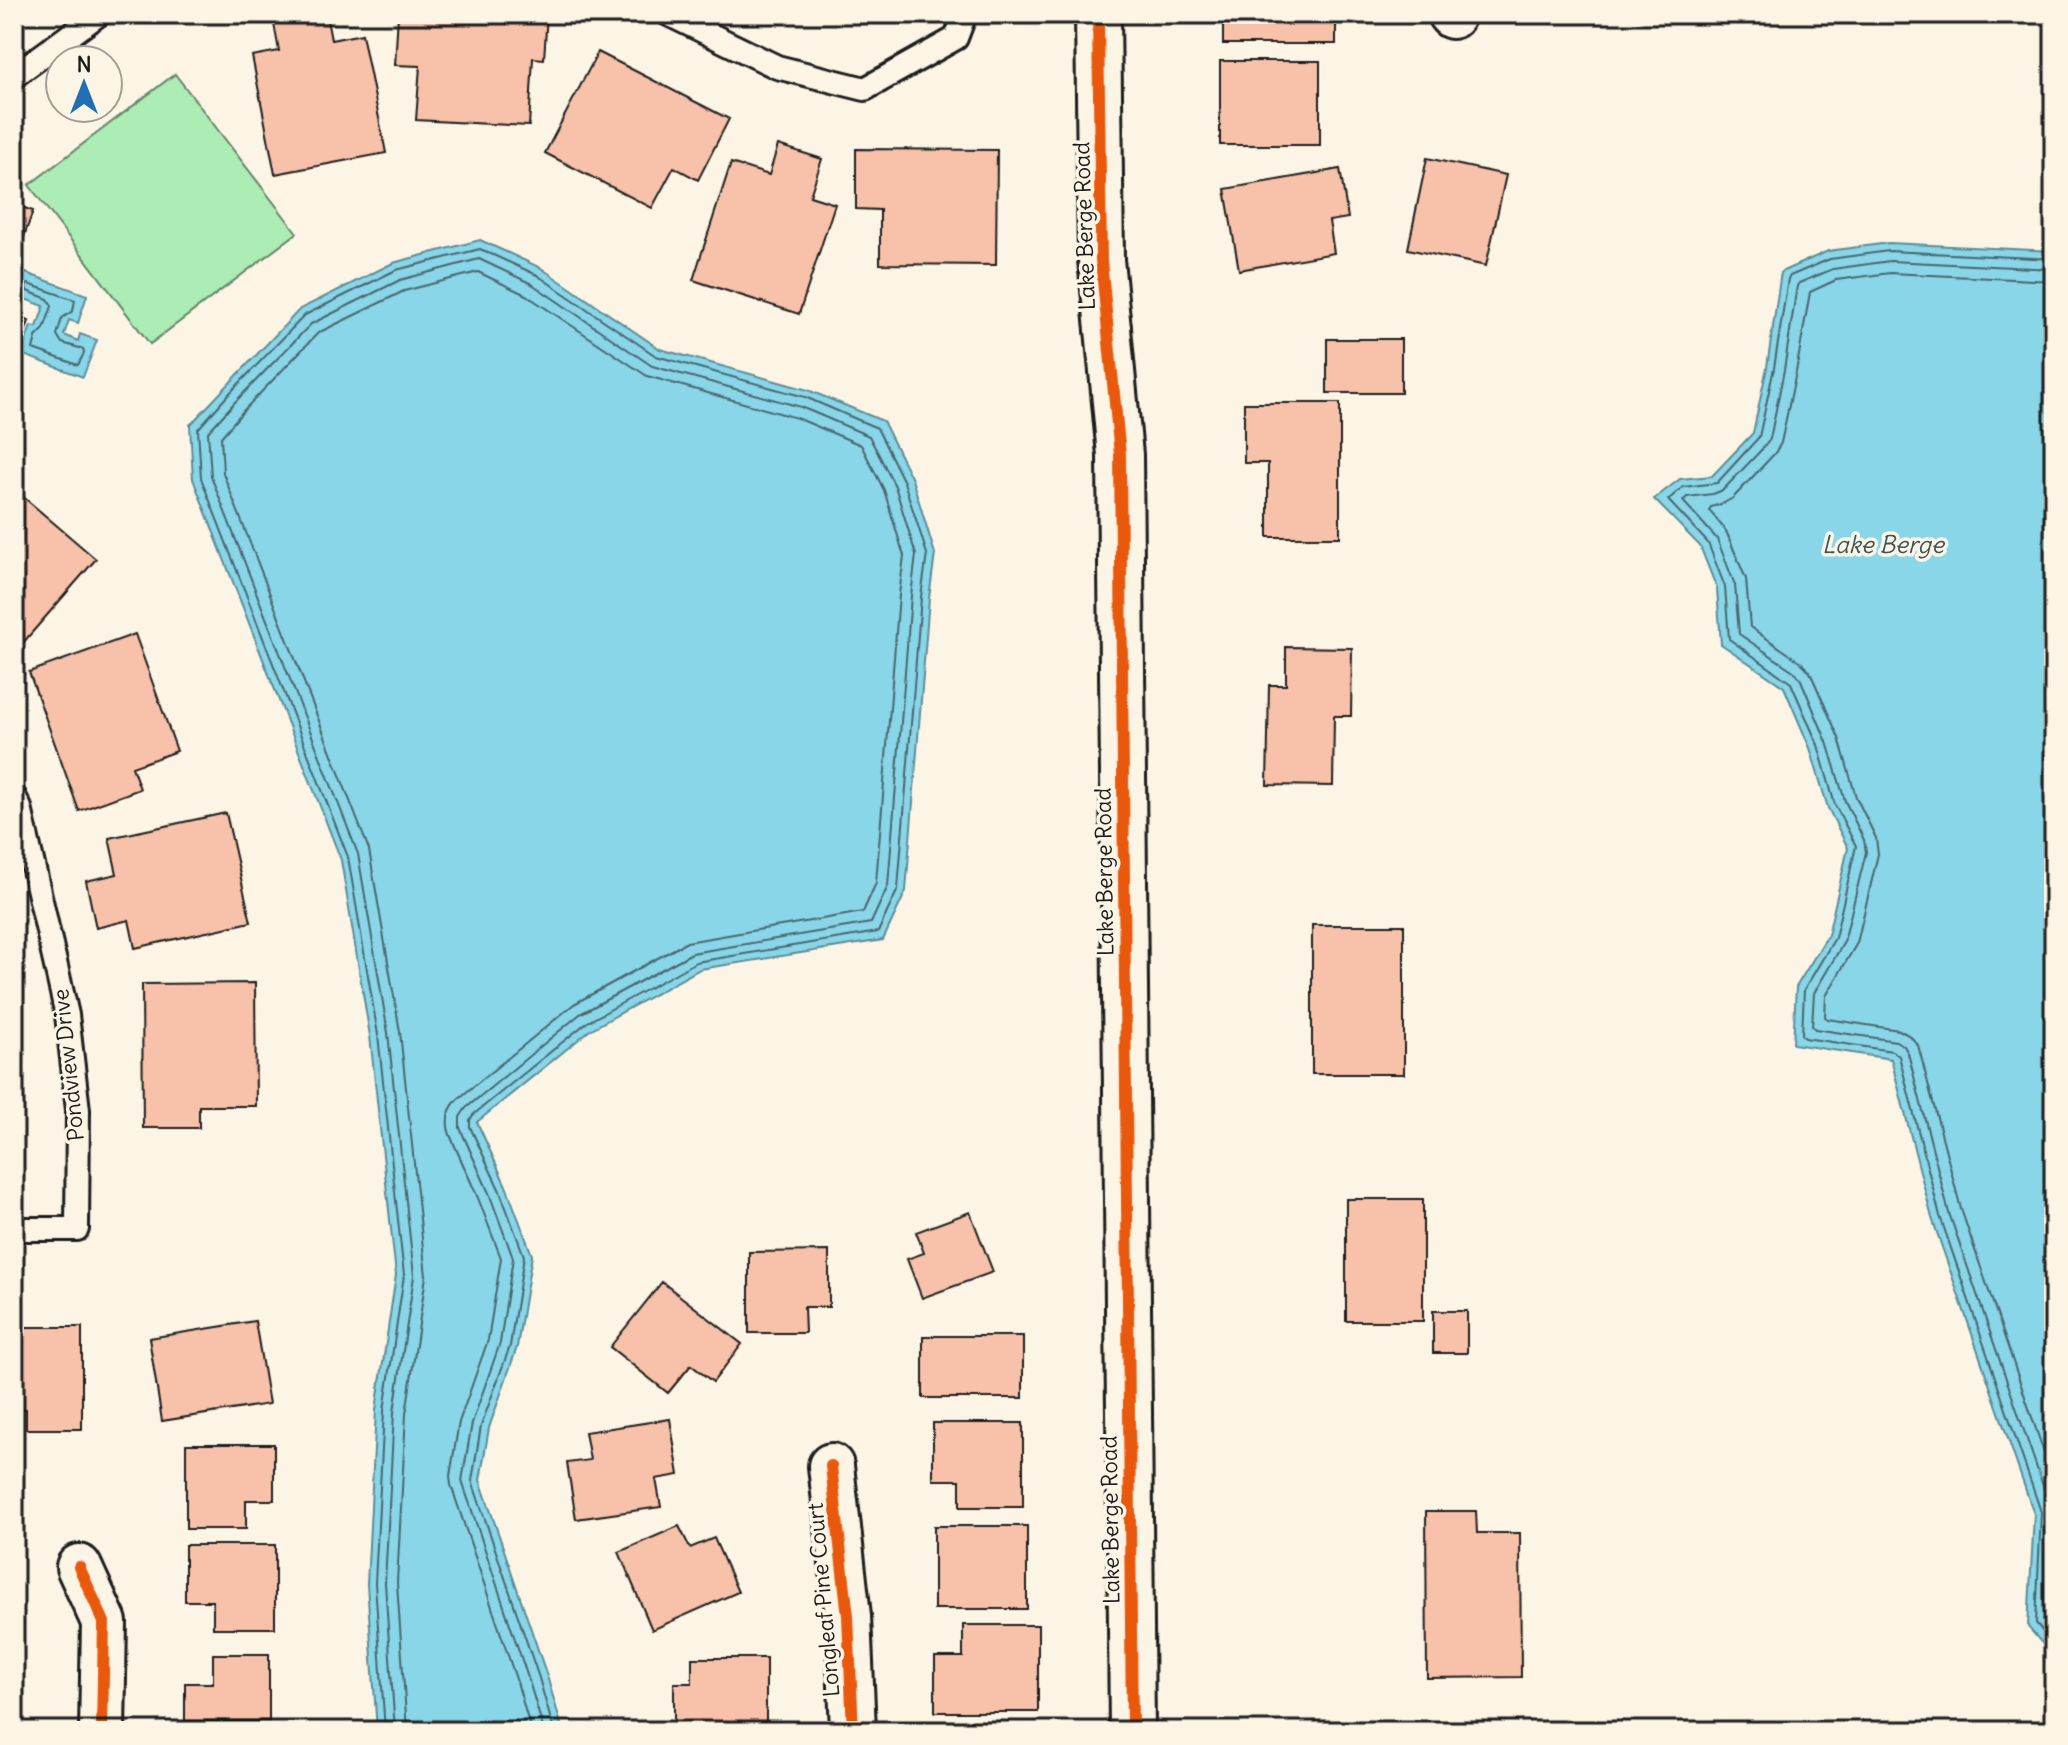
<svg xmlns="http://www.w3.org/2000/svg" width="2068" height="1745" font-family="Delius,sans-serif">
<rect width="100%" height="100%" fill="#fcf5e5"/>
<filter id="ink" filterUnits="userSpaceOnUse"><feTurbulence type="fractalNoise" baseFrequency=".0125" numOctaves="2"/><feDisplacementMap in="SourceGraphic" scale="16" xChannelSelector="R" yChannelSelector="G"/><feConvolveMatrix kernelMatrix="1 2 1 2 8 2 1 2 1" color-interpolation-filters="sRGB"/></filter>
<g filter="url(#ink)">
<path fill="#acecb5" stroke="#648468" stroke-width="2" d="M175,74L297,233L150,344L29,185Z"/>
<path fill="#89d6e9" stroke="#5d8c97" stroke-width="2" d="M480,240L541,268L660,349L808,390L883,421L912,479L935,554L929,598L906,891L883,940L700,969L590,1030L477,1122L506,1186L532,1255L517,1347L489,1428L480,1480L547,1676L563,1731H377L367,1584L376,1410L396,1275L370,1036L341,860L193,479L190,425L300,309L393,263Z
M1889,243L2054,251V1657L2028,1627L2034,1514L1932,1218L1891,1059L1793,1044L1796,987L1828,935L1848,848L1828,808L1810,748L1784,687L1721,644L1717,589L1700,546L1654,499L1680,479L1712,476L1753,433L1767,367L1781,272L1828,251Z
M23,272L87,295L78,323L69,320L64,335L78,341L80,334L97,340L83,377L21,354L31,326L37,327L44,306L25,299L21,308L14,305V297Z"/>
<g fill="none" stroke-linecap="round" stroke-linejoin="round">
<path stroke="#48666e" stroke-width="2" d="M2054,259L1889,251L1830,259L1790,276L1788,279L1774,368L1759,437L1717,483L1683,487L1668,500L1708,543L1725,587L1729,639L1791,683L1818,745L1835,805L1856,846L1835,938L1804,990L1802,1035L1805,1038L1892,1051L1899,1056L1940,1216L2041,1512L2036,1623L2054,1645
M2054,269L1890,261L1833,269L1799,283L1797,286L1784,370L1770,439L1765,446L1723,490L1713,494L1687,497L1683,501L1717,539L1735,585L1739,634L1795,672L1801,680L1827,742L1845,801L1864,840L1866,852L1844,942L1814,993L1812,1026L1815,1029L1896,1041L1904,1046L1908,1053L1949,1213L2051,1509L2046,1619L2054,1630
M2054,281L1890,273L1836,280L1810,292L1796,372L1781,443L1775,453L1733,498L1724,503L1711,507L1709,510L1726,531L1746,579L1750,627L1802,663L1810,672L1839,738L1856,797L1876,838L1878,854L1857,943L1826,996L1825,1017L1828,1019L1899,1030L1910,1036L1918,1045L1961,1209L2054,1482
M28,284L75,300L73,311L62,318L57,335L62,343L83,349L84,353L78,365L33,349L36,337L44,329L52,306L48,299L27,291L26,287Z
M385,1731L375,1583L384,1411L404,1275L378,1035L348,857L201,478L198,429L228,395L305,315L396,270L480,249L537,275L656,356L805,397L877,428L904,482L927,554L921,597L898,889L878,932L696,962L586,1023L473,1115L470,1120V1127L499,1189L524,1256L510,1346L481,1426L472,1481L539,1678L554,1731
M395,1731L385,1583L394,1412L414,1276L388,1033L358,854L211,476L208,432L235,402L311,324L400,280L479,259L532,284L652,366L801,407L869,436L895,486L916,555L911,596L888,886L871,923L692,953L580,1014L466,1108L460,1117V1128L489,1193L513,1258L500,1343L472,1423L462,1481L529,1681L544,1731
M407,1731L397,1583L406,1414L426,1276L400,1032L369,850L223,473L221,437L244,410L318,333L404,291L478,272L526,295L647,376L797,418L861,445L884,490L904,556L899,595L876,883L863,912L687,942L574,1004L458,1099C448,1109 445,1121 450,1135L478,1198L501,1258L488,1340L459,1422L450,1476L451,1485L518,1685L531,1731"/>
</g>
<path fill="#f7c1aa" stroke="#1c1c1c" stroke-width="2" d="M291,14H326L331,40L362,34L386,153L275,174L252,56L279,51L273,18Z
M398,14H547L544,59L533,58L529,126L416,120L420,66L395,65Z
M1223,14H1336V44H1223Z
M598,52L729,119L698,180L674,167L652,208L545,153Z
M1220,61H1320V145H1220Z
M778,145L822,159L810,196L835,204L799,314L693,280L731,163L769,175Z
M856,149L997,150L996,265L880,264V210L856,209Z
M1427,158L1506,175L1486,266L1408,249Z
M1340,169L1348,218L1329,221L1334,253L1239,270L1225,189Z
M14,204L33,211L14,265Z
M14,315L29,321L14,364Z
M1327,339H1401V393H1327Z
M1244,403H1340V537H1268V463H1244Z
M14,489L96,559L15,652L14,651Z
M135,634L177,751L132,767L140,789L79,811L29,672Z
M1286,647L1352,648L1351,716H1334L1333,786L1267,785L1269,685H1286Z
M226,813L251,922L135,948L129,920L96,928L86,881L117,874L109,838Z
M1312,925H1404V1074H1312Z
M255,983L256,1106H199V1128H143L142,984Z
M1346,1199H1423V1321H1346Z
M970,1212L993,1272L922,1298L907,1259L924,1253L916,1232Z
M829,1251V1307H804L805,1333H749V1252Z
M662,1282L742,1344L713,1382L691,1365L668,1393L610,1347Z
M1433,1311H1467V1353H1433Z
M255,1321L269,1404L162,1421L149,1338Z
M14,1327H82V1429H26V1409H14Z
M923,1336H1023V1398H923Z
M670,1419L679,1475L656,1479L661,1507L576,1519L567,1463L590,1460L585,1432Z
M933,1423H1023V1507H960V1480H933Z
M186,1444H274V1500H246V1529H186Z
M1426,1511H1476L1477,1533H1520L1521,1677L1427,1678Z
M679,1526L690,1548L714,1538L738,1592L652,1630L619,1552Z
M934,1526H1027V1609H934Z
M185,1545H275V1628H213V1601H185Z
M963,1625H1038V1712H935V1657H963Z
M213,1654H269V1721H185V1683H213Z
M692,1658H766V1731H674V1683H692Z
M935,1726H1029V1731H935Z"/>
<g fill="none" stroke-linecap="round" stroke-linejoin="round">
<g stroke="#1c1c1c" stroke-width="28">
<path id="service" d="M668,14L777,67L865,89L956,38L965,14
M14,76L99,14
M14,796L20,808L67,1015L78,1110L77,1229H14"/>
</g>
<g stroke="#1c1c1c" stroke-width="50">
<path id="minor" d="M1450,14L1452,16
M1108,329L1120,455L1132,1731
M831,1466L848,1616L853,1731
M79,1567L104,1622L102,1731"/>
</g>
<g stroke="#1c1c1c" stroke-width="50">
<path id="tertiary" d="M1098,14L1101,260L1108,329"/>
</g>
<use href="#service" stroke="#fcf5e5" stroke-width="22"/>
<use href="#minor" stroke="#fcf5e5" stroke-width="44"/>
<use href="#tertiary" stroke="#fcf5e5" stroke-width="44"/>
<g stroke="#fcf5e5" stroke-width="17">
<path id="cycleway" d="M1098,14L1101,260L1120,455L1132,1731
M831,1466L848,1616L853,1731
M79,1567L104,1622L102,1731"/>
</g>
<use href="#cycleway" stroke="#e8590c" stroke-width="12"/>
</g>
</g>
<g text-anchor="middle" stroke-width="7" stroke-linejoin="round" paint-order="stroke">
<g font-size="22" fill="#1c1c1c" stroke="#fcf5e5">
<text transform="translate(1084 226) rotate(-92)" y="8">Lake Berge Road</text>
<text transform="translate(1104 872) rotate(-91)" y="8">Lake Berge Road</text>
<text transform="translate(68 1065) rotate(-96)" y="8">Pondview Drive</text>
<text transform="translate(1110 1520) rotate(-91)" y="8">Lake Berge Road</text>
<text transform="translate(823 1600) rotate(-95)" y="8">Longleaf Pine Court</text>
</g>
<g font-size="24" font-style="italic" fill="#3d545a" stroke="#fcf5e5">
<text x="1883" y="553">Lake Berge</text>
</g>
</g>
<rect width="2068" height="1745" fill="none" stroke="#fcf5e5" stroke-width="48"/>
<rect x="24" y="24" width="2020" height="1697" fill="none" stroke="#1c1c1c" stroke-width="3" filter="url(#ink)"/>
<g transform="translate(84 84)"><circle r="38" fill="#fcf5e5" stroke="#a29e95" stroke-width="2"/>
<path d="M0-6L14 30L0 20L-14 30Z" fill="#1f6fb2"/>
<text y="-12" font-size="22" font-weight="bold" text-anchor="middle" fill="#1c1c1c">N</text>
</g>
</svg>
